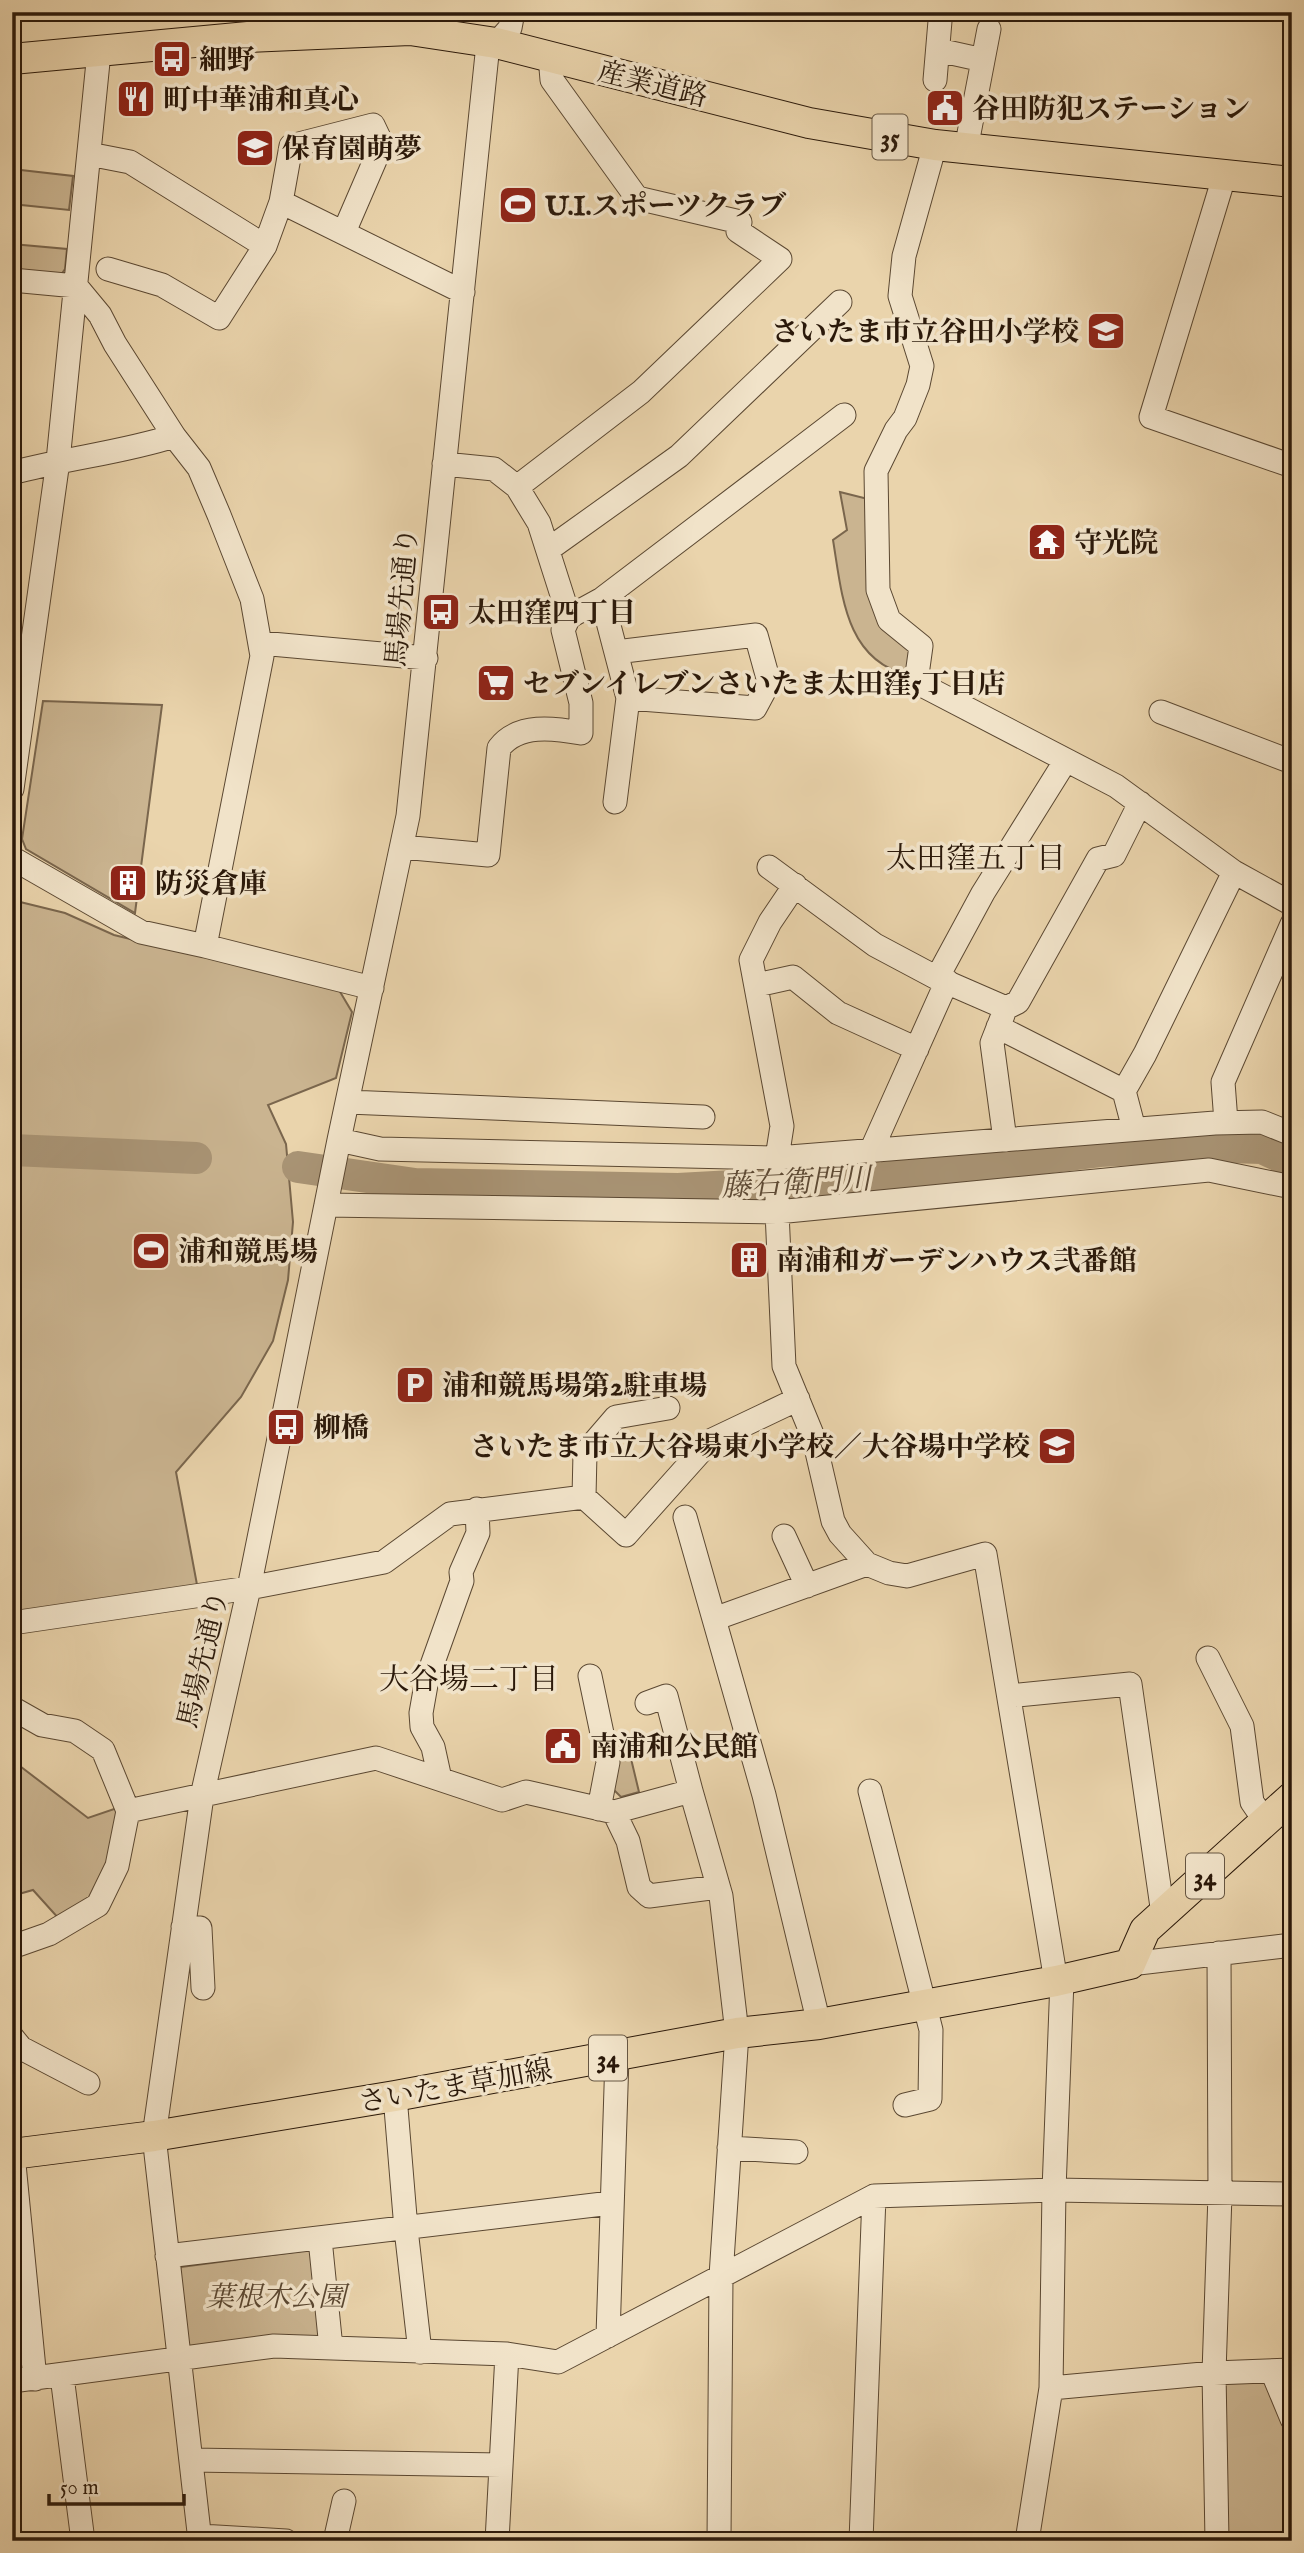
<svg xmlns="http://www.w3.org/2000/svg" width="1304" height="2553" font-family="'IM FELL English','Noto Serif JP',serif">
<rect width="100%" height="100%" fill="#ead4ac"/>
<filter id="stains"><feTurbulence type="fractalNoise" baseFrequency=".00286" numOctaves="4"/><feColorMatrix values="0 0 0 0 .2 0 0 0 0 .09 0 0 0 0 .02 0 0 0 .5 -.17"/></filter>
<radialGradient id="worn" r=".72"><stop offset=".6" stop-color="#630" stop-opacity="0"/><stop offset="1" stop-color="#630" stop-opacity=".3"/></radialGradient>
<path fill="#cab490" stroke="#7a664d" stroke-width="2" d="M12,169L73,176L69,210L12,204Z
M12,244L67,249L65,269L59,278L12,274Z
M840,492L872,500L873,590L913,650L908,675C845,660 842,594 833,540L847,530Z
M43,701L162,705L135,913L26,849L22,839Z
M12,900L65,913L114,935L339,990L352,1012L336,1078L268,1105L286,1144L293,1222L288,1280L273,1341L241,1397L176,1472L198,1590L12,1618Z
M627,1742L639,1792L621,1797L613,1789L610,1746Z
M12,1760L88,1818L120,1807L112,1854L95,1897L60,1920L33,1890L12,1896Z
M309,2250L314,2252L322,2337L192,2349L185,2343L178,2273L181,2267Z
M1272,2371L1292,2419V2541H1217L1214,2373Z"/>
<g fill="none" stroke-linecap="round" stroke-linejoin="round">
<path stroke="#a99475" stroke-width="32" d="M12,1150L196,1158
M298,1167L415,1184L678,1189L883,1178L1100,1151L1192,1146L1262,1148L1292,1162"/>
<g stroke="#5b4832" stroke-width="25">
<path id="minor" d="M938,50L983,60
M935,80L940,21
M935,145L904,256L900,296L922,366L918,385L905,418L896,430L876,471L878,590L889,620L921,646L916,682L1116,786L1234,872L1292,904
M966,149L989,29
M89,154L130,162L265,246
M1224,177L1151,417L1292,466
M281,202L463,292
M108,269L162,285L219,318L265,246L281,202L291,146L373,125L382,144L344,232
M12,280L76,286L100,315L115,344L174,436L199,468L219,515L252,599L262,656L205,946
M12,473C66,458 121,453 174,436
M517,487L641,392L780,259L738,231L740,222L637,198L552,80L550,56
M549,549L679,456L840,302
M602,599L628,698L615,802
M569,617L602,599L844,415
M260,643L426,658
M616,652L756,635L769,682L755,708L628,698
M1161,712L1292,762
M12,789L58,461L99,52
M402,847L488,855L499,748C518,723 554,728 581,733V703L563,630L569,617L539,523L517,487L494,469L444,464
M12,858L141,932L205,946L372,988
M769,867L875,945L937,978L1006,1008L1018,1002L1098,859L1114,855L1140,803
M795,885L770,922L751,960L782,1126L777,1158V1212L784,1366L814,1439L833,1521L840,1534L867,1564L889,1573L907,1576L985,1554L1056,1981
M937,978L983,893L1066,760
M757,985L793,977L838,1013L917,1049
M1003,1015L992,1043L1005,1140
M998,1027L1124,1091
M348,1102L703,1117
M1226,1122L1223,1082L1292,924
M1134,1129L1124,1091L1145,1054L1234,872
M339,1140L380,1149L777,1158L1215,1123L1262,1122L1292,1134
M871,1151L947,981
M326,1205L777,1212L1209,1170L1292,1187
M668,1408L616,1417L585,1453L584,1497L626,1535L710,1441L798,1399
M685,1517L764,1795L819,2024
M784,1536L807,1586
M714,1619L867,1564
M12,1623L249,1588L384,1562L450,1514L584,1497
M1208,1658L1242,1726L1252,1802L1265,1821
M590,1676L608,1762L599,1809
M1009,1696L1130,1684L1163,1914
M647,1703L666,1696L691,1791
M12,1708L42,1725L75,1731L103,1750L128,1811L117,1866L98,1905L49,1934L12,1947
M440,1779L433,1747L422,1727L421,1713L427,1679L462,1581L461,1572L478,1533L477,1509
M870,1791L931,2030L930,2099L905,2105
M128,1811L376,1758L502,1800L526,1792L614,1812L691,1791L721,1896L737,2033L721,2276L719,2541
M614,1812L628,1841L639,1887L649,1896L718,1887
M183,1927L200,1928L203,1988
M1130,1964L1292,1945
M12,2037L21,2048L88,2083
M395,2096L406,2229L420,2352
M729,2148L796,2152
M13,2154L35,2379
M320,2239L331,2348
M167,2256L611,2203
M608,2336L617,2057
M1272,2371L1292,2419
M62,2376L83,2541
M12,2381L274,2346L507,2354L558,2362L874,2196L1054,2190L1292,2194
M1051,2388L1214,2373L1292,2370
M191,2460L501,2465
M200,2536L286,2541
M200,2541L154,2136L202,1796L249,1588L339,1140L408,816L487,54L510,28L513,12
M335,2541L344,2501
M497,2541L507,2354
M861,2541L874,2196
M1027,2541L1051,2388L1054,2190L1062,1980
M1217,2541L1214,2373L1220,2194L1219,1953"/>
</g>
<g stroke="#2b190a" stroke-width="32">
<path id="major" d="M12,59L248,37L410,30L496,43L809,123L935,145L1292,182
M12,2154L154,2136L395,2096L737,2033L819,2024L1056,1981L1130,1964L1145,1930L1292,1797"/>
</g>
<use href="#minor" stroke="#f1e3c9" stroke-width="23"/>
<use href="#major" stroke="#ead4ac" stroke-width="30"/>
</g>
<defs>
<g id="bus-square" transform="scale(2.0125)"><rect x="-9" y="-9" width="18" height="18" rx="4" fill="#8f2418" stroke="#f1e3c9"/><path d="M-5-6H5V4H4V6H2V4H-2V6H-4V4H-5ZM-3.5-4V0h7V-4ZM-3.5 1.2v1.5H-2V1.2ZM2 1.2v1.5H3.5V1.2Z" fill="#fff"/></g>
<g id="restaurant-square" transform="scale(2.0125)"><rect x="-9" y="-9" width="18" height="18" rx="4" fill="#8f2418" stroke="#f1e3c9"/><path d="M-5-6h1v4h1v-4h1v4h1v-4h1v5L-1.5 .5V6h-2V.5L-5-1ZM5-6V6H3V1.5H1.5Q1.5-4 5-6Z" fill="#fff"/></g>
<g id="civic-square" transform="scale(2.0125)"><rect x="-9" y="-9" width="18" height="18" rx="4" fill="#8f2418" stroke="#f1e3c9"/><path d="M-.6-6.5H3V-4.5H.6V-3L4-1V1h2V6H-6V1h2V-1L-.6-3ZM-1.2 2.5V6h2.4V2.5Z" fill="#fff"/></g>
<g id="school-square" transform="scale(2.0125)"><rect x="-9" y="-9" width="18" height="18" rx="4" fill="#8f2418" stroke="#f1e3c9"/><path d="M0-5L7-2L0 1L-7-2ZM-4 1L0 2.5L4 1V4Q0 6-4 4Z" fill="#fff"/></g>
<g id="stadium-square" transform="scale(2.0125)"><rect x="-9" y="-9" width="18" height="18" rx="4" fill="#8f2418" stroke="#f1e3c9"/><path d="M0-5a6.5 5 0 1 0 0 10a6.5 5 0 1 0 0-10ZM-3.5-1.8h7v3.6h-7Z" fill="#fff"/></g>
<g id="temple-square" transform="scale(2.0125)"><rect x="-9" y="-9" width="18" height="18" rx="4" fill="#8f2418" stroke="#f1e3c9"/><path d="M0-6L5-2H3V0L6.5 2.5H4V6H1.5V3h-3V6H-4V2.5H-6.5L-3 0V-2H-5Z" fill="#fff"/></g>
<g id="supermarket-square" transform="scale(2.0125)"><rect x="-9" y="-9" width="18" height="18" rx="4" fill="#8f2418" stroke="#f1e3c9"/><path d="M-6-5.5h2.5l.6 2H6L4.5 2H-2.5L-4.4-4H-6ZM-1.5 3.2a1.3 1.3 0 1 0 .1 0ZM3 3.2a1.3 1.3 0 1 0 .1 0Z" fill="#fff"/></g>
<g id="building-square" transform="scale(2.0125)"><rect x="-9" y="-9" width="18" height="18" rx="4" fill="#8f2418" stroke="#f1e3c9"/><path d="M-4-6H4V6H1V3H-1V6H-4ZM-2.5-4.3h1.7v1.8h-1.7ZM.8-4.3h1.7v1.8H.8ZM-2.5-1h1.7V.8h-1.7ZM.8-1h1.7V.8H.8Z" fill="#fff"/></g>
<g id="parking-square" transform="scale(2.0125)"><rect x="-9" y="-9" width="18" height="18" rx="4" fill="#8f2418" stroke="#f1e3c9"/><path d="M-3.5-5.5H1a3.5 3.5 0 0 1 0 7H-1V5.5H-3.5ZM-1-3.4V-.6H.8a1.4 1.4 0 0 0 0-2.8Z" fill="#fff"/></g>
</defs>
<g fill-rule="evenodd">
<use href="#bus-square" x="172" y="59"/>
<use href="#restaurant-square" x="136" y="99"/>
<use href="#civic-square" x="945" y="108"/>
<use href="#school-square" x="255" y="148"/>
<use href="#stadium-square" x="518" y="205"/>
<use href="#school-square" x="1106" y="331"/>
<use href="#temple-square" x="1047" y="542"/>
<use href="#bus-square" x="441" y="612"/>
<use href="#supermarket-square" x="496" y="683"/>
<use href="#building-square" x="128" y="883"/>
<use href="#stadium-square" x="151" y="1251"/>
<use href="#building-square" x="749" y="1260"/>
<use href="#parking-square" x="415" y="1385"/>
<use href="#bus-square" x="286" y="1427"/>
<use href="#school-square" x="1057" y="1446"/>
<use href="#civic-square" x="563" y="1746"/>
</g>
<g text-anchor="middle" stroke-width="7" stroke-linejoin="round" paint-order="stroke">
<g fill="#f1e3c9" stroke="#665643" stroke-width="2">
<rect x="872.5" y="114.5" width="35" height="45" rx="5"/>
<rect x="1186" y="1853.5" width="38" height="45" rx="5"/>
<rect x="589" y="2035.5" width="38" height="45" rx="5"/>
</g>
<g font-size="26" font-weight="bold" fill="#2b190a">
<text x="890" y="146">35</text>
<text x="1205" y="1885">34</text>
<text x="608" y="2067">34</text>
</g>
<g font-size="28" font-weight="bold" fill="#2b190a" stroke="#f1e3c9" text-anchor="start">
<text x="199" y="69">細野</text>
<text x="163" y="109">町中華浦和真心</text>
<text x="972" y="118">谷田防犯ステーション</text>
<text x="282" y="158">保育園萌夢</text>
<text x="545" y="215">U.I.スポーツクラブ</text>
<text x="1079" y="341" text-anchor="end">さいたま市立谷田小学校</text>
<text x="1074" y="552">守光院</text>
<text x="468" y="622">太田窪四丁目</text>
<text x="523" y="693">セブンイレブンさいたま太田窪5丁目店</text>
<text x="155" y="893">防災倉庫</text>
<text x="178" y="1261">浦和競馬場</text>
<text x="776" y="1270">南浦和ガーデンハウス弐番館</text>
<text x="442" y="1395">浦和競馬場第2駐車場</text>
<text x="313" y="1437">柳橋</text>
<text x="1030" y="1456" text-anchor="end">さいたま市立大谷場東小学校／大谷場中学校</text>
<text x="590" y="1756">南浦和公民館</text>
</g>
<g font-size="28" fill="#2b190a" stroke="#f1e3c9">
<text transform="translate(653 83) rotate(14)" y="10">産業道路</text>
<text transform="translate(401 597) rotate(-85)" y="10">馬場先通り</text>
<text transform="translate(202 1659) rotate(-77)" y="10">馬場先通り</text>
<text transform="translate(455 2085) rotate(-10)" y="10">さいたま草加線</text>
</g>
<g font-size="28" font-style="italic" fill="#5b4832" stroke="#f1e3c9">
<text x="276" y="2306">葉根木公園</text>
</g>
<g font-size="30" fill="#2b190a" stroke="#f1e3c9">
<text x="976" y="868">太田窪五丁目</text>
<text x="469" y="1689">大谷場二丁目</text>
</g>
<g font-size="30" font-style="italic" fill="#5d4a35" stroke="#f1e3c9">
<text transform="translate(796 1182) rotate(-3)" y="10">藤右衛門川</text>
</g>
</g>
<rect width="1304" height="2553" fill="none" stroke="#ead4ac" stroke-width="42"/>
<rect x="14" y="14" width="1276" height="2525" fill="none" stroke="#2b190a" stroke-width="3.5"/>
<rect x="21" y="21" width="1262" height="2511" fill="none" stroke="#2b190a" stroke-width="2"/>
<path d="M49 2494v10h135v-10" fill="none" stroke="#2b190a" stroke-width="3.5"/>
<text x="60" y="2494" font-size="21" fill="#2b190a" stroke="#f1e3c9" stroke-width="5" paint-order="stroke">50 m</text>
<rect width="100%" height="100%" filter="url(#stains)"/>
<rect width="100%" height="100%" fill="url(#worn)"/>
</svg>
